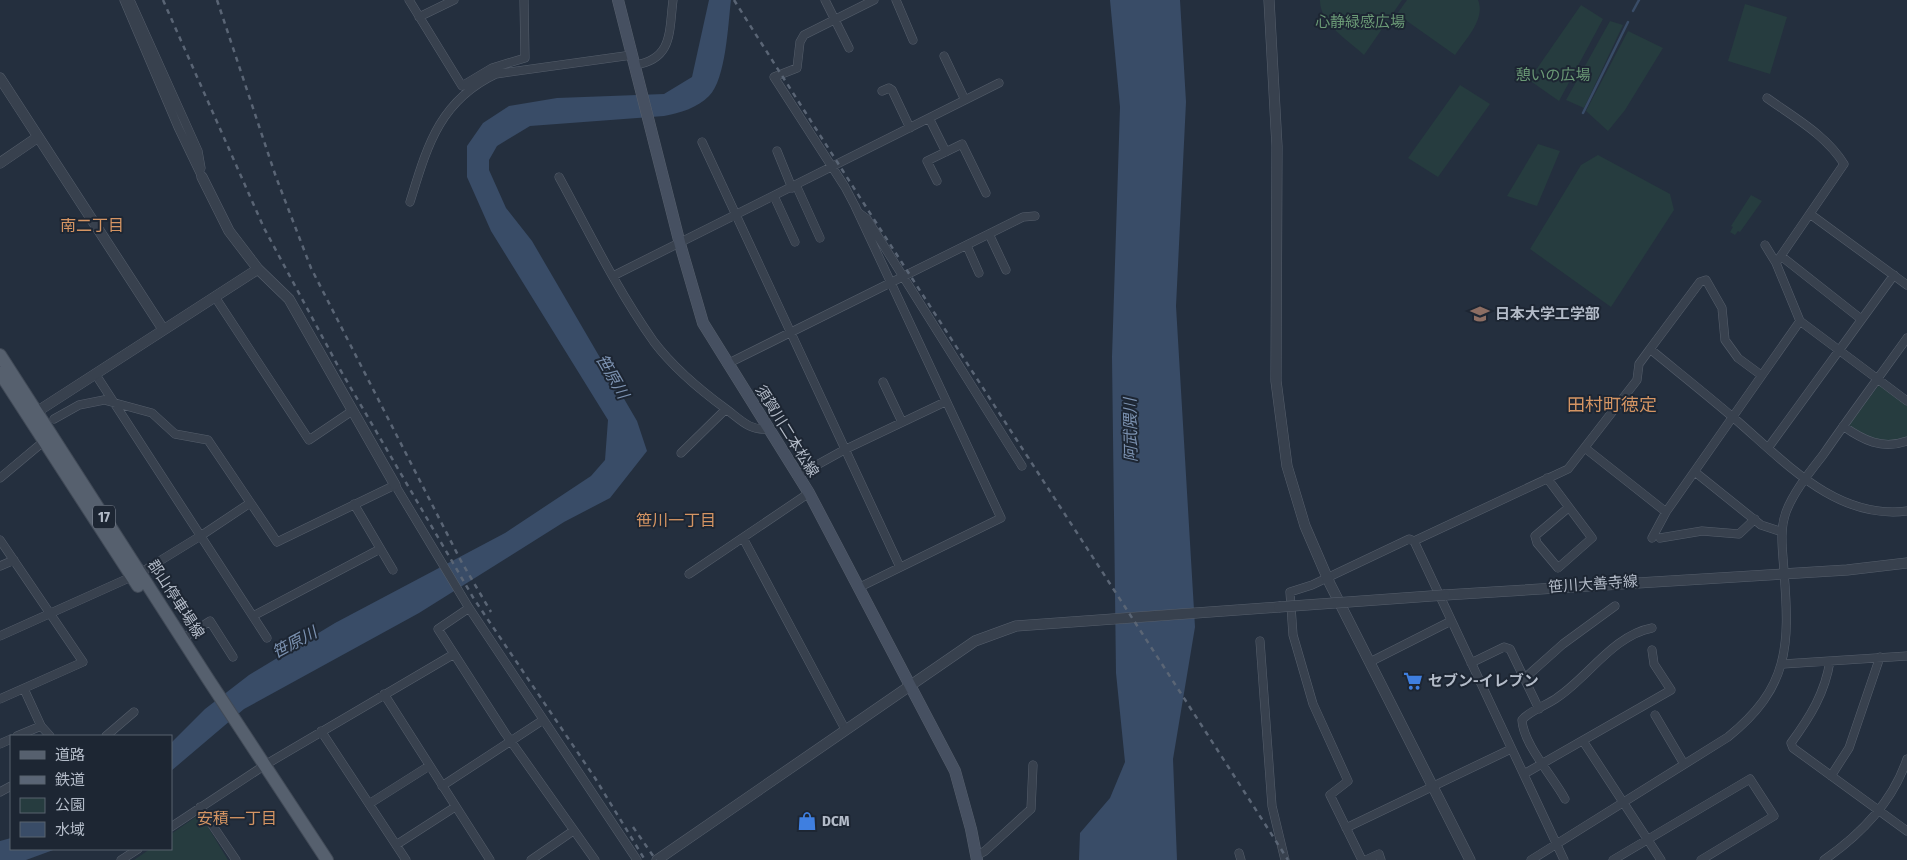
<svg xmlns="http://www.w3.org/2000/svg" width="1907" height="860" font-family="'Fira Sans Condensed','Noto Sans JP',sans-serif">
<rect width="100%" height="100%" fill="#242f3e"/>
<path fill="#263c3f" d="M1320,0H1402L1364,55C1349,41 1319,23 1320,0Z
M1407,0H1478C1486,19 1465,40 1455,55L1397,14Z
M1745,4L1787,17L1770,74L1728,61Z
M1581,5L1603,19L1559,101L1529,80Z
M1610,21L1623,25L1584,108L1566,100Z
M1628,31L1663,48L1625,110L1608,131L1586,111Z
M1460,85L1490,104L1438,177L1408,158Z
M1538,144L1560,151L1537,206L1507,196Z
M1598,155L1670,194L1674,210L1611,307L1530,249L1581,165Z
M1751,195L1762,201L1740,232L1738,231L1735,235L1730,232L1733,227L1731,226Z
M1879,385L1907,406V438C1885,444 1866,441 1849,425Z
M200,814L228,860H134L150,849H171V834Z"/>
<path fill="#394c67" d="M709,0H731C728,24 726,79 709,96C697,108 680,113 664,116L530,126L497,146L489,160V170L506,208L532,241L637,421L647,451L610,498L564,522L419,613L244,709L171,771V743L205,709L249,675L335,623L505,533L591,476L605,460L608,420L491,231L467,177V146L483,123L509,106L557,98L664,94L692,77Z
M1110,0H1180L1186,102L1176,306L1195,627L1173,759L1177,860H1079L1080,833L1110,798L1125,762L1116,673L1112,357L1120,107Z
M11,838V849H56L26,860H0V841Z"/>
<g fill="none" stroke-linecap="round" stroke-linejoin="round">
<path stroke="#394c67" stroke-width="2.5" d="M1633,11L1639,0
M1583,113L1628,22"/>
<g stroke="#565f6c" stroke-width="9">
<path id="minor" d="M124,0L178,127L202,177
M130,0L198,151L201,168
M409,0L462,86L492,68L525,58L524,0
M825,0L849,48
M896,0L913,40
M419,17L454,0
M944,56L965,100
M635,65C673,59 669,32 673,0
M882,91L889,88L892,90L910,128
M929,118L946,152
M702,142L900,567
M777,151L792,188
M559,177C589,232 617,290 654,342C673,367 700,390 726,409C741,420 749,431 769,429
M937,181L927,161L962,144L986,193
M796,185L820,238
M774,196L795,242
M410,202C427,147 439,101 496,74L632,55
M859,213L867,219L1022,466
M1810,214L1907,285
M989,234L1006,270
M1765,245L1776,263
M967,246L979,273
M1781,256L1861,319
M613,276L999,83
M215,297L309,440L352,411
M1800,321L1907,401
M1650,349L1700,282L1706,280L1722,308L1725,340L1738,358L1761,375
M727,364L1023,217L1035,216
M96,375L267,638
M883,382L902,422
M54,419L79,405L104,400L152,413L175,434L208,440L277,542L395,485L469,608L637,860
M1843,426C1863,440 1882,450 1907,441
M1585,448L1666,512
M1768,448L1894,275
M681,453L726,409
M1695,472L1761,525L1782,532
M797,476L844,450L945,402
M0,478L43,442
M1547,478L1592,538L1558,568L1537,543L1535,536L1568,508
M354,504L393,570
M743,538L845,729
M1652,538L1666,512L1800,321L1776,263L1844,164C1826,135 1795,118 1767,98
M1660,538L1702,531L1739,534L1755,519
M0,540L83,662L0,699
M1414,541L1564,860
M0,566L14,560
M689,574L809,493
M860,587L1001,518L855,206L845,187L774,77L797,68L800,42L804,35L874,0
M469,608L438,629L505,733L595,860
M253,616L380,549
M0,636L140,573L202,535L250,503
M182,639L210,621L233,657
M1260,641L1272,806L1285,860
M1830,661C1825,693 1810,717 1791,743L1793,748L1907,831
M1370,662L1451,621
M1471,663L1504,647L1510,649L1539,709
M1783,664L1907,656
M1525,678L1563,644L1615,606
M24,689L41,726L50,736
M384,694L490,860
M1655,715L1684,764
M321,731L406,860
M17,736L41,726
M106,736L134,712
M1583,741L1661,860
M0,744L11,739
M1524,774L1671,690L1654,664L1652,650
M1831,776L1849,748L1880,657
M442,786L543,720
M0,792L11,786
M1565,799C1554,778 1523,744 1522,720C1530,710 1548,705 1558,697C1588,677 1614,635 1652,628
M369,804L429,766
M200,807L236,860
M171,827L265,765L454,654
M1346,828L1511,749
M396,845L455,807
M1239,853L1241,860
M976,856L985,851L1031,809L1033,765
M121,860L138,849
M531,860L573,831
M1362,860L1330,795L1348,781L1313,704L1293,635L1290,592L1312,585L1409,539L1414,541L1568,469L1637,380L1639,364L1650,349C1678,372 1707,395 1735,419C1784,461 1836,520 1907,511
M1366,860L1379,854L1381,860
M1531,860L1728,737C1789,688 1790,646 1784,572C1783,552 1779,531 1786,512C1794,491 1810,472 1823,455C1850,416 1879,377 1907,338
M1613,860L1750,779L1774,816L1701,860
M1824,860C1860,835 1893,801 1907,759"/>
</g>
<g stroke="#565f6c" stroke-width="11">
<path id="tertiary" d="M1269,0L1277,146L1276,381L1287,466L1305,526L1330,584L1470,860
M0,78L163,329
M0,163L38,137
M202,177L229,231L258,269L289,299L395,485
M38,411L258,269
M1445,595L1847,570L1907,563
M657,860L975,641L1016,626L1279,607"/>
</g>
<g stroke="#565f6c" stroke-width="12">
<path id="secondary" d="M618,0L680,244L703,323L809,493L955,771L971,829L977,860"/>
</g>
<g stroke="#414a57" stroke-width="14">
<path id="primary" d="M0,355L208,679L327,860
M0,373L138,586"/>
</g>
<use href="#minor" stroke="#38414e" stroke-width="8"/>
<use href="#tertiary" stroke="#38414e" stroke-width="10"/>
<use href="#secondary" stroke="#465061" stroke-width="11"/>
<use href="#primary" stroke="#56606e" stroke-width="12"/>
<path stroke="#5a6575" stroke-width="2.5" stroke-dasharray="5 5" stroke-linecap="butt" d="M163,0L264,228L338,366L474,599L595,778L645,860
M217,0L276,177L311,268L461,561L491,612
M734,0C916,288 1104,572 1288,860
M633,827L656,860"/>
<g stroke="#565f6c" stroke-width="11" stroke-linecap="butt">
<path id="tertiary-bridge" d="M1279,607L1445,595"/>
</g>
<use href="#tertiary-bridge" stroke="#38414e" stroke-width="10"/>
</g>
<defs>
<g id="university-bare" transform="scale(1.5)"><path d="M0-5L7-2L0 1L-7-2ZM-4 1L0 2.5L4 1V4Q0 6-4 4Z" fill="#8d6e63" stroke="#1d2633" stroke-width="2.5" paint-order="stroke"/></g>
<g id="supermarket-bare" transform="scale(1.5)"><path d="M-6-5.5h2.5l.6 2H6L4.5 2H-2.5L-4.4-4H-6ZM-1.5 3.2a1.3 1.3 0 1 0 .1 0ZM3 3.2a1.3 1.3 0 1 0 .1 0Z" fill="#3f7fe0" stroke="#1d2633" stroke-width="2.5" paint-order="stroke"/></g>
<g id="shop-bare" transform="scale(1.5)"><path d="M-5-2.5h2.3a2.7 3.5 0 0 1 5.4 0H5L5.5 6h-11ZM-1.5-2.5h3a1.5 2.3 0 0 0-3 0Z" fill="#3f7fe0" stroke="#1d2633" stroke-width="2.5" paint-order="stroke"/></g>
</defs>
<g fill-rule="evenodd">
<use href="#university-bare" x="1480" y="314"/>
<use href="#supermarket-bare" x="1413" y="681"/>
<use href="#shop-bare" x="807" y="821"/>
</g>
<g text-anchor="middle" stroke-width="4" stroke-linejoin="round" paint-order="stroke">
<rect fill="#1d2633" stroke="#878f9c" stroke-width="1" x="93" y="505.5" width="22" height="23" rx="4"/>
<g font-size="14" font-weight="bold" fill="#b4bcc9">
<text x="104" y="522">17</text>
</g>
<g font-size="15" fill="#6b9a76" stroke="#1d2633">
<text x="1360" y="27">心静緑感広場</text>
<text x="1553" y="80">憩いの広場</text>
</g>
<g font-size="15" font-weight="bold" fill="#b4bcc9" stroke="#1d2633" text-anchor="start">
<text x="1495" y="319">日本大学工学部</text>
<text x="1428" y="686">セブン-イレブン</text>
<text x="822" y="826">DCM</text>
</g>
<g font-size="15" fill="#b4bcc9" stroke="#1d2633">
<text transform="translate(787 431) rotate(58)" y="5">須賀川二本松線</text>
<text transform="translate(1593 584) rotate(-4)" y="5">笹川大善寺線</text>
<text transform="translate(176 599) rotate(57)" y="5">郡山停車場線</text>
</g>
<g font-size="16" fill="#d59563" stroke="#1d2633">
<text x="92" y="231">南二丁目</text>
<text x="676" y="526">笹川一丁目</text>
<text x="237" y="824">安積一丁目</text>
</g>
<g font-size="16" font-style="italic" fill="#7c92b1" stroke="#1d2633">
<text transform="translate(613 376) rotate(60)" y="6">笹原川</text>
<text transform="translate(1130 430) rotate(-91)" y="6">阿武隈川</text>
<text transform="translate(294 642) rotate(-28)" y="6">笹原川</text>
</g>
<g font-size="18" fill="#d59563" stroke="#1d2633">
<text x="1612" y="411">田村町徳定</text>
</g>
</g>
<rect x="10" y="735" width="162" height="115" fill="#1d2633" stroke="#59626f"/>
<rect x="20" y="751" width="25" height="8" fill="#56606e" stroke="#59626f"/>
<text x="55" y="760" font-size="15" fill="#b4bcc9">道路</text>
<rect x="20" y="776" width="25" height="8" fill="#5a6575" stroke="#59626f"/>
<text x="55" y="785" font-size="15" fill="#b4bcc9">鉄道</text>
<rect x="20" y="798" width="25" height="15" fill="#263c3f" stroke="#59626f"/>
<text x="55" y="810" font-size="15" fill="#b4bcc9">公園</text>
<rect x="20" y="822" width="25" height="15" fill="#394c67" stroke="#59626f"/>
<text x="55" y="835" font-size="15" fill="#b4bcc9">水域</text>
</svg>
